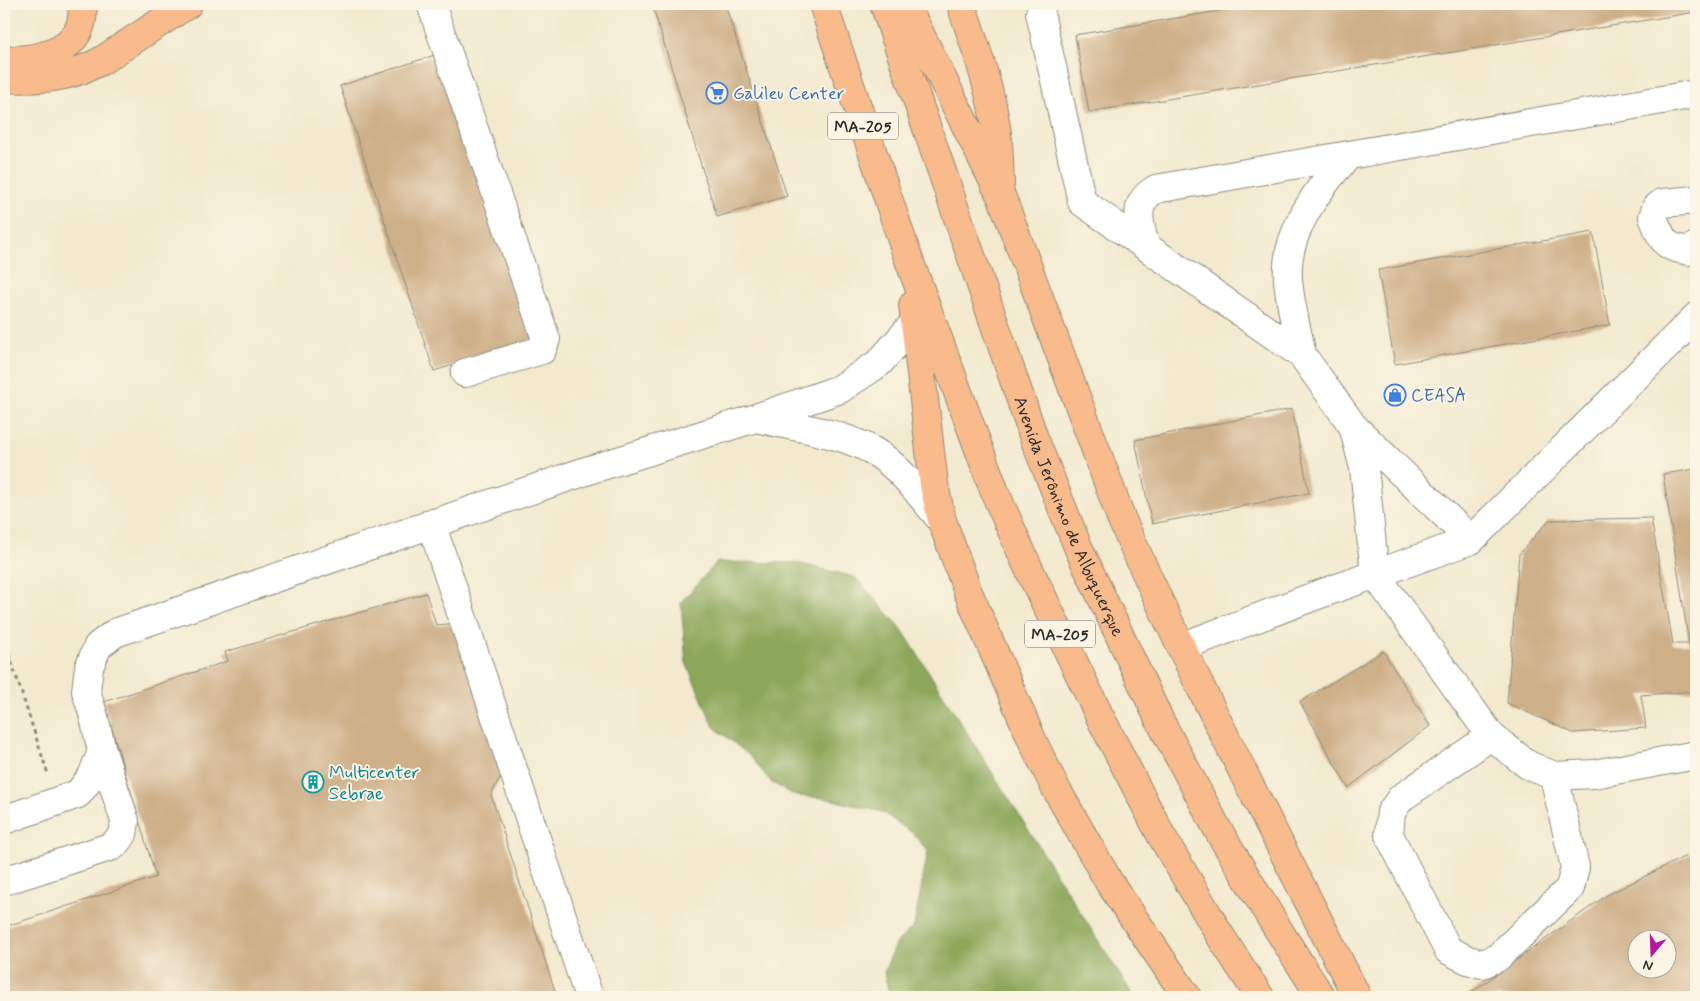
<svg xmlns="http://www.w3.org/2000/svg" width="1700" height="1001" font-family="Mynerve,sans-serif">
<rect width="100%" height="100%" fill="#fcf5e5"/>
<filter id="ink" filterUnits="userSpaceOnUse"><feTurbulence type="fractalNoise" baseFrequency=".02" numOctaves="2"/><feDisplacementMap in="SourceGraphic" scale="10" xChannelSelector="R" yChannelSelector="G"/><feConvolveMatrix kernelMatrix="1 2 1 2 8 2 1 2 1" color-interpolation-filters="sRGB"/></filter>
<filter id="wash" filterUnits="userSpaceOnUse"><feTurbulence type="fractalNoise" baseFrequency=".0096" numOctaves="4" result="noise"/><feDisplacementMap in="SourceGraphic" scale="20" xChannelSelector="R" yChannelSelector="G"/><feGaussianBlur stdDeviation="1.12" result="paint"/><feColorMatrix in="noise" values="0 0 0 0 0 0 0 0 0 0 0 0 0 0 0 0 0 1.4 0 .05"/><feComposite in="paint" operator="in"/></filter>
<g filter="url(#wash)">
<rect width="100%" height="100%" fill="#f2e9ce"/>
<path fill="#8ca75a" stroke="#5c6942" d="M717,562L797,563L855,577L901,628L1134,997H890L884,973L895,944L914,926L928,851L911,832L882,812L824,798L796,796L772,783L750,756L714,727L686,663L681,602Z"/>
<g id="blocks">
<path fill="#cdaf88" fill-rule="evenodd" d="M652,4H725L787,196L717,217Z
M1261,4H1696V12L1089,112L1075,35Z
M441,53L536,339L434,371L340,86Z
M1593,232L1610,325L1395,364L1378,270Z
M1292,409L1309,493L1152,524L1135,440Z
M1696,469V691L1641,695L1646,728L1573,733L1507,703L1519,554L1549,520L1651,518L1673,644H1689L1663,474Z
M426,593L436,625L449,624L455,630L504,770L491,795L557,997H4V927L156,877L104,702L228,661L225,652Z
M1383,651L1430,726L1348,788L1300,702Z
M1696,851V997H1465L1607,895ZM1638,938H1668V968H1638Z"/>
</g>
</g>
<g filter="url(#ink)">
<use href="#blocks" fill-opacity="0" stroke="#8e8a7c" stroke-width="1"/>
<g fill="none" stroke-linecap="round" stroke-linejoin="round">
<g stroke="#8e8a7c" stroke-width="30">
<path id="minor" d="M431,4L546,339L542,350L465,373
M1042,4L1040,13L1082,202L1302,355L1353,426L1364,468L1375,574L1491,736L1528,765L1554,776L1594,774L1696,755
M1696,200L1662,203L1656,208L1653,217C1663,241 1663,248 1691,251L1696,246
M1145,246C1140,223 1131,203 1156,189L1696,94
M1302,355C1297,330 1290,305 1288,279C1284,234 1319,186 1349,155
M756,418C794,427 849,433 881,456C905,473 923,499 942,521
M1353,426L1471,540
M431,523L589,997
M1181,647L1312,597L1471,540L1696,317
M1491,736L1401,798L1391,812L1389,835L1448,950L1468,960L1482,964L1497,958L1570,888L1575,867L1554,776
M4,820L78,794L92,776L102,751
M4,881L113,846L123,834L125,821L102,751L94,717L86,691L89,667L98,646L115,633L589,470L756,418L840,389L879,363L916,321"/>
</g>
<g stroke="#8e8a7c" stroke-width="30">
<g id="major">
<path d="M823,4L905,249L996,495L1028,567L1100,717L1161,835L1221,937L1260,997"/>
<path id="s1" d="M884,4L1034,438L1078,547L1159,719L1218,830L1274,923L1321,997"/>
<path d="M905,4L1002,198L1122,520C1194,682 1278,839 1357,997"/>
<path d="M961,4C975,46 991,89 997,134C999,150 999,167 1000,184"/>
<path d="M4,60C40,61 88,51 82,4"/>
<path d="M4,78C41,80 67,79 101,61L188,4"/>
<path d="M913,305L934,485L942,521L968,592L1033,742L1055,787L1109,882L1187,997"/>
</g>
</g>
<path stroke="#8e8a7c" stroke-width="3" stroke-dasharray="4 4" stroke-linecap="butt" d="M4,639L48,774"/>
<use href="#minor" stroke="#fff" stroke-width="28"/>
<use href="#major" stroke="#fabb8c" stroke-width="28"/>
</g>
</g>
<defs>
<g id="supermarket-ring" transform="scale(1.125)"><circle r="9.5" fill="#fcf5e5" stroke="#3f7fe0" stroke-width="1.5"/><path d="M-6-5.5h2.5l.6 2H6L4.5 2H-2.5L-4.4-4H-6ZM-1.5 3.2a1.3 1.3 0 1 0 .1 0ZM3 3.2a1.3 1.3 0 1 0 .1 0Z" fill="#3f7fe0"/></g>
<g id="shop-ring" transform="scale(1.125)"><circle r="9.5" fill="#fcf5e5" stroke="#3f7fe0" stroke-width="1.5"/><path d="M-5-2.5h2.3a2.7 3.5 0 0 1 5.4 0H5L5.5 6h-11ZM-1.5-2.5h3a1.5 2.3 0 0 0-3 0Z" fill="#3f7fe0"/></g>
<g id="building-ring" transform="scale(1.125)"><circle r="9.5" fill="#fcf5e5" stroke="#0f9aa8" stroke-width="1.5"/><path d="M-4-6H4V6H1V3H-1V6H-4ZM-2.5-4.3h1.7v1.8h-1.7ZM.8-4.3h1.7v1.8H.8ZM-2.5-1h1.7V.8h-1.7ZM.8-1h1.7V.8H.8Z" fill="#0f9aa8"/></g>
</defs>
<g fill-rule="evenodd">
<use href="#supermarket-ring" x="717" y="93"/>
<use href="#shop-ring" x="1395" y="395"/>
<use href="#building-ring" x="313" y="782"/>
</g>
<g text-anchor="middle" stroke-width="4" stroke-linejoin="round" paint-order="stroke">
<g fill="#fcf5e5" stroke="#6a6863" stroke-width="1">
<rect x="828" y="112.5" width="70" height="27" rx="4"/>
<rect x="1025" y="620.5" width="70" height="27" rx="4"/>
</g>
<g font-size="16" font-weight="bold" fill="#2b2b2b">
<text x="863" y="132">MA-205</text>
<text x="1060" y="640">MA-205</text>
</g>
<g font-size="18" fill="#366cbe" stroke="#fcf5e5" text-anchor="start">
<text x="733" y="99">Galileu Center</text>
<text x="1411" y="401">CEASA</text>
</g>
<g font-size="18" fill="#2b2b2b" stroke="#fcf5e5">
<text dy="6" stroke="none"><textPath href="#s1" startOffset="545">Avenida Jerônimo de Albuquerque</textPath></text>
</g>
<g font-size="18" fill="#0d838f" stroke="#fcf5e5" text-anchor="start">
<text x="329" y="778">Multicenter<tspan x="329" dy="21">Sebrae</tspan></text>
</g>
</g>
<rect width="1700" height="1001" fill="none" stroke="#fcf5e5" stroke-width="20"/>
<g transform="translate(1652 954) rotate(199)"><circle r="24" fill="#fcf5e5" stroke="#a8a49b"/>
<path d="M0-4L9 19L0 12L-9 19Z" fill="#b5179e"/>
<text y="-8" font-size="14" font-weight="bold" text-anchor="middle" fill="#2b2b2b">N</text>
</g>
</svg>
